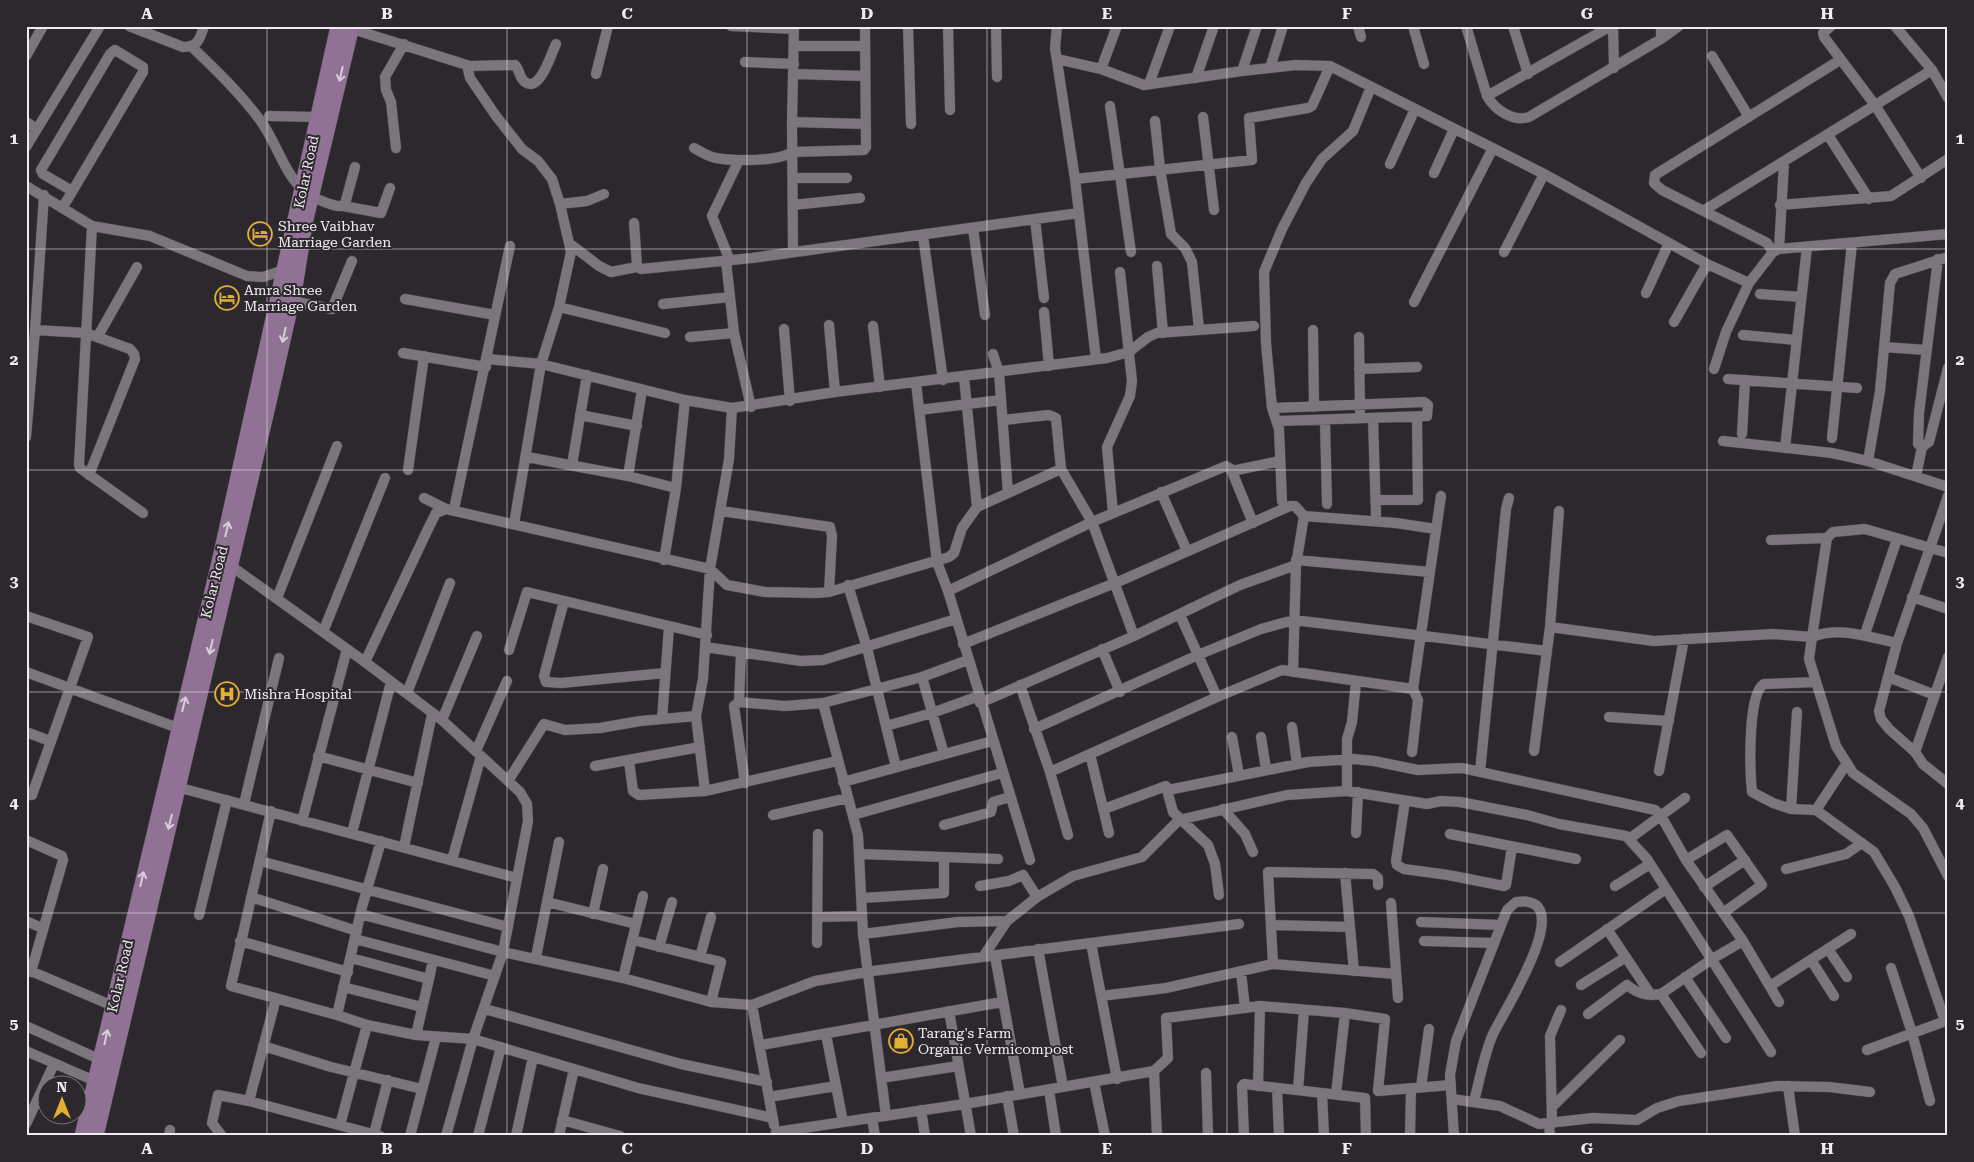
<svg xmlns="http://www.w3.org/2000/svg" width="1974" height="1162" font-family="'Roboto Serif',serif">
<rect width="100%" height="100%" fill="#2d282e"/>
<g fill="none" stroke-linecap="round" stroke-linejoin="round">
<g stroke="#4a454a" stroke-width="11">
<path id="street" d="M129,26L183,47C198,47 200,39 204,26
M731,26L794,29
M908,26L911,124
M948,26L950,110
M996,26L997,77
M1057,26L1055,48L1075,179L1096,359
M1358,26L1361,37
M1413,26L1424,64
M1466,26L1487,96
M1513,26L1528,74
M1611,26L1487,96C1495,110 1513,122 1529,117L1661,39L1679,26
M1613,26L1614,68
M1661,26V39
M1831,26L1823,33L1824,37L1875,105L1921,178
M1895,26L1932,70L1948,98
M346,27L470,66L515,65C520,70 519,78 525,82C540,93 551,54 556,44
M794,46H865
M192,47C216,70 240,93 260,120C283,151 285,190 327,203C334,205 339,208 345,204L355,167
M26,56L43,26
M1712,56L1749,117
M1057,59L1101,69L1144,85L1242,71L1296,65L1330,66L1544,174L1707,264L1749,283L1773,252L1767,243L1662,190L1654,183L1655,175L1840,60
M745,62L794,64
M467,65L470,78L496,116L522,149L538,161L552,179L560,204L571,252L559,307L541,364L514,524
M1270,68L1283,26
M1101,69L1117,26
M1242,71L1257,26
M596,74L608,26
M795,74L865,76
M1196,78L1214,26
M1149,84L1170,26
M1110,106L1131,252
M269,116L317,117
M1203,117L1214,210
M1155,121L1160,169L1171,234L1185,248L1192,262L1199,329
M26,122L37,129
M792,122L866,124
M1828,135L1869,199
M26,147L100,26
M396,148L391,102L386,90L385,77L404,44
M694,148C701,152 709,157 716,158C734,161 778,162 792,152L864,150L866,147L865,26
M1390,164L1415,109
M1434,173L1454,129
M793,178H847
M1075,179L1252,160L1249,118L1308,108L1312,106L1330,66
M26,186L92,226L150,236L247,276L263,277L287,269
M560,204L587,201L604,194
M793,205L860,198
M1780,205L1891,196L1948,159
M343,206L381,213L390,188
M63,207L143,72V67L115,50L110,54L41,170L43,174L72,191
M1703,211L1932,70
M1035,219L1044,298
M634,223L637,266L641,269L752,258L1079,213
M92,226L79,465L80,468L143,513
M973,228L985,315
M923,236L943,380
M569,243L599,266L611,272L637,267
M1779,249L1784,163
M793,251L792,122L794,26
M1504,252L1544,174
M1773,252L1779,249L1948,234
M1938,259L1919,413L1918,444L1922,447L1929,442L1948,368
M726,261L734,333L751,407
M730,261L712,216L739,160
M1157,266L1163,333
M1646,293L1669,243
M1760,294L1801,297
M405,299L495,315
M287,300L332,309L352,261
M1414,302L1493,148
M663,304L730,297
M559,307L665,333
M1044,312L1049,366
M1674,322L1707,264
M829,325L835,392
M873,326L880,387
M784,329L790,401
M35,330L44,195
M1313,330L1314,407
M1743,335L1796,340
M98,336L137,267
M690,337L734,333
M1359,337L1360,411
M1884,347L1926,350
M403,353L486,367
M993,354L999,373L1008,493
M487,359L541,364L685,400L732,408L835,392L1107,358L1129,352L1148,337L1157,333L1254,326
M1359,369L1417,367
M1714,369L1726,332L1749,283
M1728,379L1857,388
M916,383L937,562L948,591L1030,860
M1272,408L1424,402L1428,405L1427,416L1278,421
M919,410L1001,400
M580,415L637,426
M1373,419L1376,515
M1003,420L1049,415L1056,418L1061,469L1092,522L1134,636
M1325,421L1327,504
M1742,434L1745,380
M26,437L35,330L86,333L130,349L134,354L135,359L89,475
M1832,438L1852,243
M1723,441L1832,453L1868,461L1948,487
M1785,448L1807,247
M527,457L628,476L676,488
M1868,461L1880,391L1890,283L1895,274L1948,257
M572,465L587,375
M408,470L424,356
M1232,471L1280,461
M628,476L642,390
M1916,476L1922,447
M1161,492L1187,551
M1948,496L1897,643L1879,711L1881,719L1889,729L1915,752L1923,764L1948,784
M424,498L446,509
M1376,500H1418L1417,417
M1282,501L1279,429L1272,408L1266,343L1264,272L1282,229L1306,183L1322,159L1353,131L1371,87
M977,507L1061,469
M454,509L510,246
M721,511L830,527L832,536L829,592
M1113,513L1107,447L1130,396L1132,381L1120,272
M1304,516L1396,523L1436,529
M1827,538L1833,532L1865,529L1948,553
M664,560L676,488L685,400
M1296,560L1430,572
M227,563L365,662L442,720L520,792L527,804L528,821L503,952L473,1039L446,1136
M848,585L867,648L896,767
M948,591L1092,522L1226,466L1231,469L1253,523
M1912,597L1948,609
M277,598L337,446
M564,601L544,676L546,682L561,683L665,673
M1180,615L1217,697
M26,616L88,637L32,795H26
M1550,627L1654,641L1773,634L1812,637L1827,538L1771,540
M323,632L385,478
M1865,634L1897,539
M1897,643C1868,637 1841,626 1812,637L1809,659L1836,746L1853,773L1911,814L1923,828L1948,876
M963,644L1120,581L1290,506H1295L1304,516L1296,565L1293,672
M705,647L801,661L823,660L956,619
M1102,649L1120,692
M509,650L527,592L707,635
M741,652L739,702L734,706L745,783
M365,662L428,529L436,513L446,509L710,569L727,585L765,592L816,593L829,592L949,557L954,553L962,528L977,507L964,377
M26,672L178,728
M922,677L944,754
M1888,677L1935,695
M1816,682L1764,684C1747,693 1750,774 1752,792L1773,803L1791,809L1816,810L1874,852L1895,887L1909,916L1945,1021
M1020,685L1050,772L1068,835
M407,693L450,583
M739,702L785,706L823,703L922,677L968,660
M823,703L858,835L863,934L886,1116
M980,703L1134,636L1240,585L1296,565
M1609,717L1669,721
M662,719L669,627
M442,720L477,636
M886,726L932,713L979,696
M1292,727L1297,764
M1034,729L1198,655L1261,629L1294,620L1547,651
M26,732L50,741
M1232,737L1239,775
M1261,737L1266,769
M476,751L507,681
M1534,751L1550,627L1559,511
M1412,752L1418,700L1413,689
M1915,752L1948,657
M1090,754L1109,833
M318,756L418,783
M629,761L633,791L639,795L705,791L837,761
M595,766L700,747
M1659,771L1684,639
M1050,772L1217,697L1282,670L1413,689L1441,496
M1480,772L1506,509L1509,498
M508,781L544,724L565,730L600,728L640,721L696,716
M843,782L992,741
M173,786L517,878
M1168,790L1308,762L1353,759L1374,761L1418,770L1462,768L1655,810L1661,816L1686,860L1743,941L1779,1002
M705,791L696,716L703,679L710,569L729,459L732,408
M1347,791V739L1352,722L1356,682
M1405,801L1396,861L1397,865L1404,869L1448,875L1504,886L1506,885L1512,847
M244,804L279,658
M1104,809L1166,786L1173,812L1208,845L1215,864L1219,895
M1223,809L1245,834L1253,852
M1791,809L1797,712
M1816,810L1847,763
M271,811L231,986L337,1015L367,1025L416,1035L473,1039L638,1088L773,1118
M773,815L848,798
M853,815L1002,773
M302,821L347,649
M944,825L991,812L993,802L1010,797
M352,833L391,682
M1356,833L1358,792
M1450,834L1576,859
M1629,839L1685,798
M26,840L62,856L63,860L31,972
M404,847L432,714
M861,854L998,859
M452,860L481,756
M1686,860L1727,835L1762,885L1723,913
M260,861L508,927
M1786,869L1846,854L1862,843
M1345,873L1354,971
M980,886L1009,881L1023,875L1037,897
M1615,886L1650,864
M1704,887L1745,860
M251,897L357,931
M862,898L944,893V857
M547,902L636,924
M1391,903L1398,998
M360,914L503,952L623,978L711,1002L752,1005L815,981L873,971L1239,924
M593,914L603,869
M199,915L227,800
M817,917L862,916
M26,921L42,928
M1421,922L1501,925
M1271,925L1350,927
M1607,929L1651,995
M863,934L958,922L1007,921
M355,939L495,976
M633,940L721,962L711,1002
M240,941L348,972
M1424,941L1494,943
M817,943L818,834
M1091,943L1117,1079
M659,947L672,902
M1038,949L1063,1087
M1828,949L1847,977
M995,956L1020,1094
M536,957L559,842
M700,957L711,917
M983,957L1007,921L1037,897L1073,876L1142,857L1179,820L1287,795L1347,791L1427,804L1441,801L1460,802L1527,815L1559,824L1626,836L1647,859L1771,1052
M351,958L429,979L416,1035
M1811,960L1834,996
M1560,962L1666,889
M1273,964L1268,872L1373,874L1378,878V885
M1891,968L1912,1033L1930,1101
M26,969L113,1006
M1241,972L1245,1008
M1685,977L1726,1038
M623,978L643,896
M429,979L433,960
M1581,985L1626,957
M1770,986L1851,934
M343,987L422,1007
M1101,996L1166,988L1273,964L1396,974
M276,998L249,1101L380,1136
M752,1005L774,1125
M485,1009L681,1064L767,1082
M949,1011L971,1136
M1588,1014L1627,985C1638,994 1647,996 1661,994
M337,1015L362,907L381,841
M26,1026L101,1060
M826,1034L843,1122
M761,1045L1002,1002
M263,1046L331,1067L422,1089
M1867,1050L1948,1020
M26,1051L95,1081
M1701,1053L1661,994L1712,959L1743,941
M1154,1071L1157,1136
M1206,1073L1208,1136
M881,1078L958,1066
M1094,1082L1105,1136
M1258,1086L1260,1006
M1788,1086L1795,1136
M1421,1087L1429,1029
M1277,1088L1279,1136
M1049,1090L1056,1136
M1298,1090L1304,1010
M1322,1093L1324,1136
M1336,1094L1345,1013
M1007,1096L1014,1136
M769,1097L836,1086
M1452,1099L1500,1106L1539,1124L1593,1118L1637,1120L1657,1108L1679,1101L1777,1086L1829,1087L1870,1092
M1552,1107L1620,1040
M921,1110L925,1136
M872,1118L875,1136
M562,1120L620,1136
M1549,1123L1550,1136
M1552,1123L1550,1036L1561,1010
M26,1124L54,1064
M340,1125L367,1025
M776,1132L965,1104L1154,1071L1168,1058L1166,1018L1260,1006L1345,1013L1385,1019L1378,1091L1451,1085
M374,1134L388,1080
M169,1136L170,1130
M222,1136L212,1123L218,1095L249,1101
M410,1136L436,1037
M478,1136L501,1047
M516,1136L533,1057
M559,1136L574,1069
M1244,1136L1242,1086L1244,1084L1365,1098L1366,1136
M1410,1136L1411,1088
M1454,1136L1450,1075L1456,1041L1507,910L1516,902C1582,892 1502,1014 1493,1034C1484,1054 1480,1079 1474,1101"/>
</g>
<g stroke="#4a454a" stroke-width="16">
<path id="secondary" d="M82,1136L220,558L338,26
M96,1136L269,402L295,287L306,219L352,26"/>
</g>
<use href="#street" stroke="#7c757d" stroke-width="10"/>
<use href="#secondary" stroke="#907394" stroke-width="15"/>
</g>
<defs><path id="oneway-shaft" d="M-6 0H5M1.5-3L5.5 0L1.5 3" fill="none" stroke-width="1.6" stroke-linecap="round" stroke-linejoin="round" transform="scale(1.25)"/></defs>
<g stroke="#d8ced9">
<use href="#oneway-shaft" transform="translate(341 74) rotate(103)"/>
<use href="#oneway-shaft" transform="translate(284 335) rotate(102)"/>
<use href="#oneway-shaft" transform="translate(227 529) rotate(-77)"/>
<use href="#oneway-shaft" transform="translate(211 647) rotate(103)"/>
<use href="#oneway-shaft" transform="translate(184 704) rotate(-76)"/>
<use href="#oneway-shaft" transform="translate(170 822) rotate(104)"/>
<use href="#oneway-shaft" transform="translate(142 879) rotate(-77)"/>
<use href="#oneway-shaft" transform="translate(106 1037) rotate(-78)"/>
</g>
<path fill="none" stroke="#f0ecf0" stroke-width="1" stroke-opacity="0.55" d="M267,26V1136M507,26V1136M747,26V1136M987,26V1136M1227,26V1136M1467,26V1136M1707,26V1136M26,249H1948M26,470H1948M26,692H1948M26,913H1948"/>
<defs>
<g id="hotel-ring" transform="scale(1.25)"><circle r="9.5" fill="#2d282e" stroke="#e2af34" stroke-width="1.5"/><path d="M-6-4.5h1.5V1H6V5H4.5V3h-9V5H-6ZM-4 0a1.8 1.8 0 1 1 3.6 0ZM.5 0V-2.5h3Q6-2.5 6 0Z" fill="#e2af34"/></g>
<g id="hospital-ring" transform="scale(1.25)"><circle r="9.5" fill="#2d282e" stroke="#e2af34" stroke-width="1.5"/><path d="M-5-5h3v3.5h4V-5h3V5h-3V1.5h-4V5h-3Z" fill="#e2af34"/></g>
<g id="shop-ring" transform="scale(1.25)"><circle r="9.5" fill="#2d282e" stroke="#e2af34" stroke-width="1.5"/><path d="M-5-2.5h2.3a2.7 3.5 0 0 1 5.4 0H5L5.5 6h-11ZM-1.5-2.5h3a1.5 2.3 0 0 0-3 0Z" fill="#e2af34"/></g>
</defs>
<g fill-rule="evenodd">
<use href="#hotel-ring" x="260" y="234"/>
<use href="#hotel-ring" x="227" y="298"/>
<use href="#hospital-ring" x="227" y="694"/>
<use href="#shop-ring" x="901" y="1041"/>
</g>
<g text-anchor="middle" stroke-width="4" stroke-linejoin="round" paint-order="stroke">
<g font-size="14" fill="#f0ecf0" stroke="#2d282e">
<text transform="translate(306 172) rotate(-78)" y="5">Kolar Road</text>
<text transform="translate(214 582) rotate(-76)" y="5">Kolar Road</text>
<text transform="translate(120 976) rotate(-77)" y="5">Kolar Road</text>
</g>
<g font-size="14" fill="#f0ecf0" stroke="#2d282e" text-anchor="start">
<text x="278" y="231">Shree Vaibhav<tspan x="278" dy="16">Marriage Garden</tspan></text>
<text x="244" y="295">Amra Shree<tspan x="244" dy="16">Marriage Garden</tspan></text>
<text x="244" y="699">Mishra Hospital</text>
<text x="918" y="1038">Tarang's Farm<tspan x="918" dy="16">Organic Vermicompost</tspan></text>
</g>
</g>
<rect width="1974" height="1162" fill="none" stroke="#2d282e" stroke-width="55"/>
<g transform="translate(62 1100)"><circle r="24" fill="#2d282e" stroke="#7b767c"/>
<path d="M0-4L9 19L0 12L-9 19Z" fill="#e2af34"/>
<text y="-8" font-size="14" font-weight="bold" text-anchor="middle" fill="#f0ecf0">N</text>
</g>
<rect x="28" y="28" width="1918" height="1106" fill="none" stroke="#f0ecf0" stroke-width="2"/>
<g font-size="16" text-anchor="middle" font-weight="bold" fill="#f0ecf0">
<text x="147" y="19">A</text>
<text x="387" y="19">B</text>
<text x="627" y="19">C</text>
<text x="867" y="19">D</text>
<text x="1107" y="19">E</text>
<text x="1347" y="19">F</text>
<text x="1587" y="19">G</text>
<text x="1827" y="19">H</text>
<text x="14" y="144">1</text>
<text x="1960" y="144">1</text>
<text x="14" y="365">2</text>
<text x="1960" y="365">2</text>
<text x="14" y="587">3</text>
<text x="1960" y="587">3</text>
<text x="14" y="808">4</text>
<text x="1960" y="808">4</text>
<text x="14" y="1029">5</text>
<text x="1960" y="1029">5</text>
<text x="147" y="1154">A</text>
<text x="387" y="1154">B</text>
<text x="627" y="1154">C</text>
<text x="867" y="1154">D</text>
<text x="1107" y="1154">E</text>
<text x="1347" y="1154">F</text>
<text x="1587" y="1154">G</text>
<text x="1827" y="1154">H</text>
</g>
</svg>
